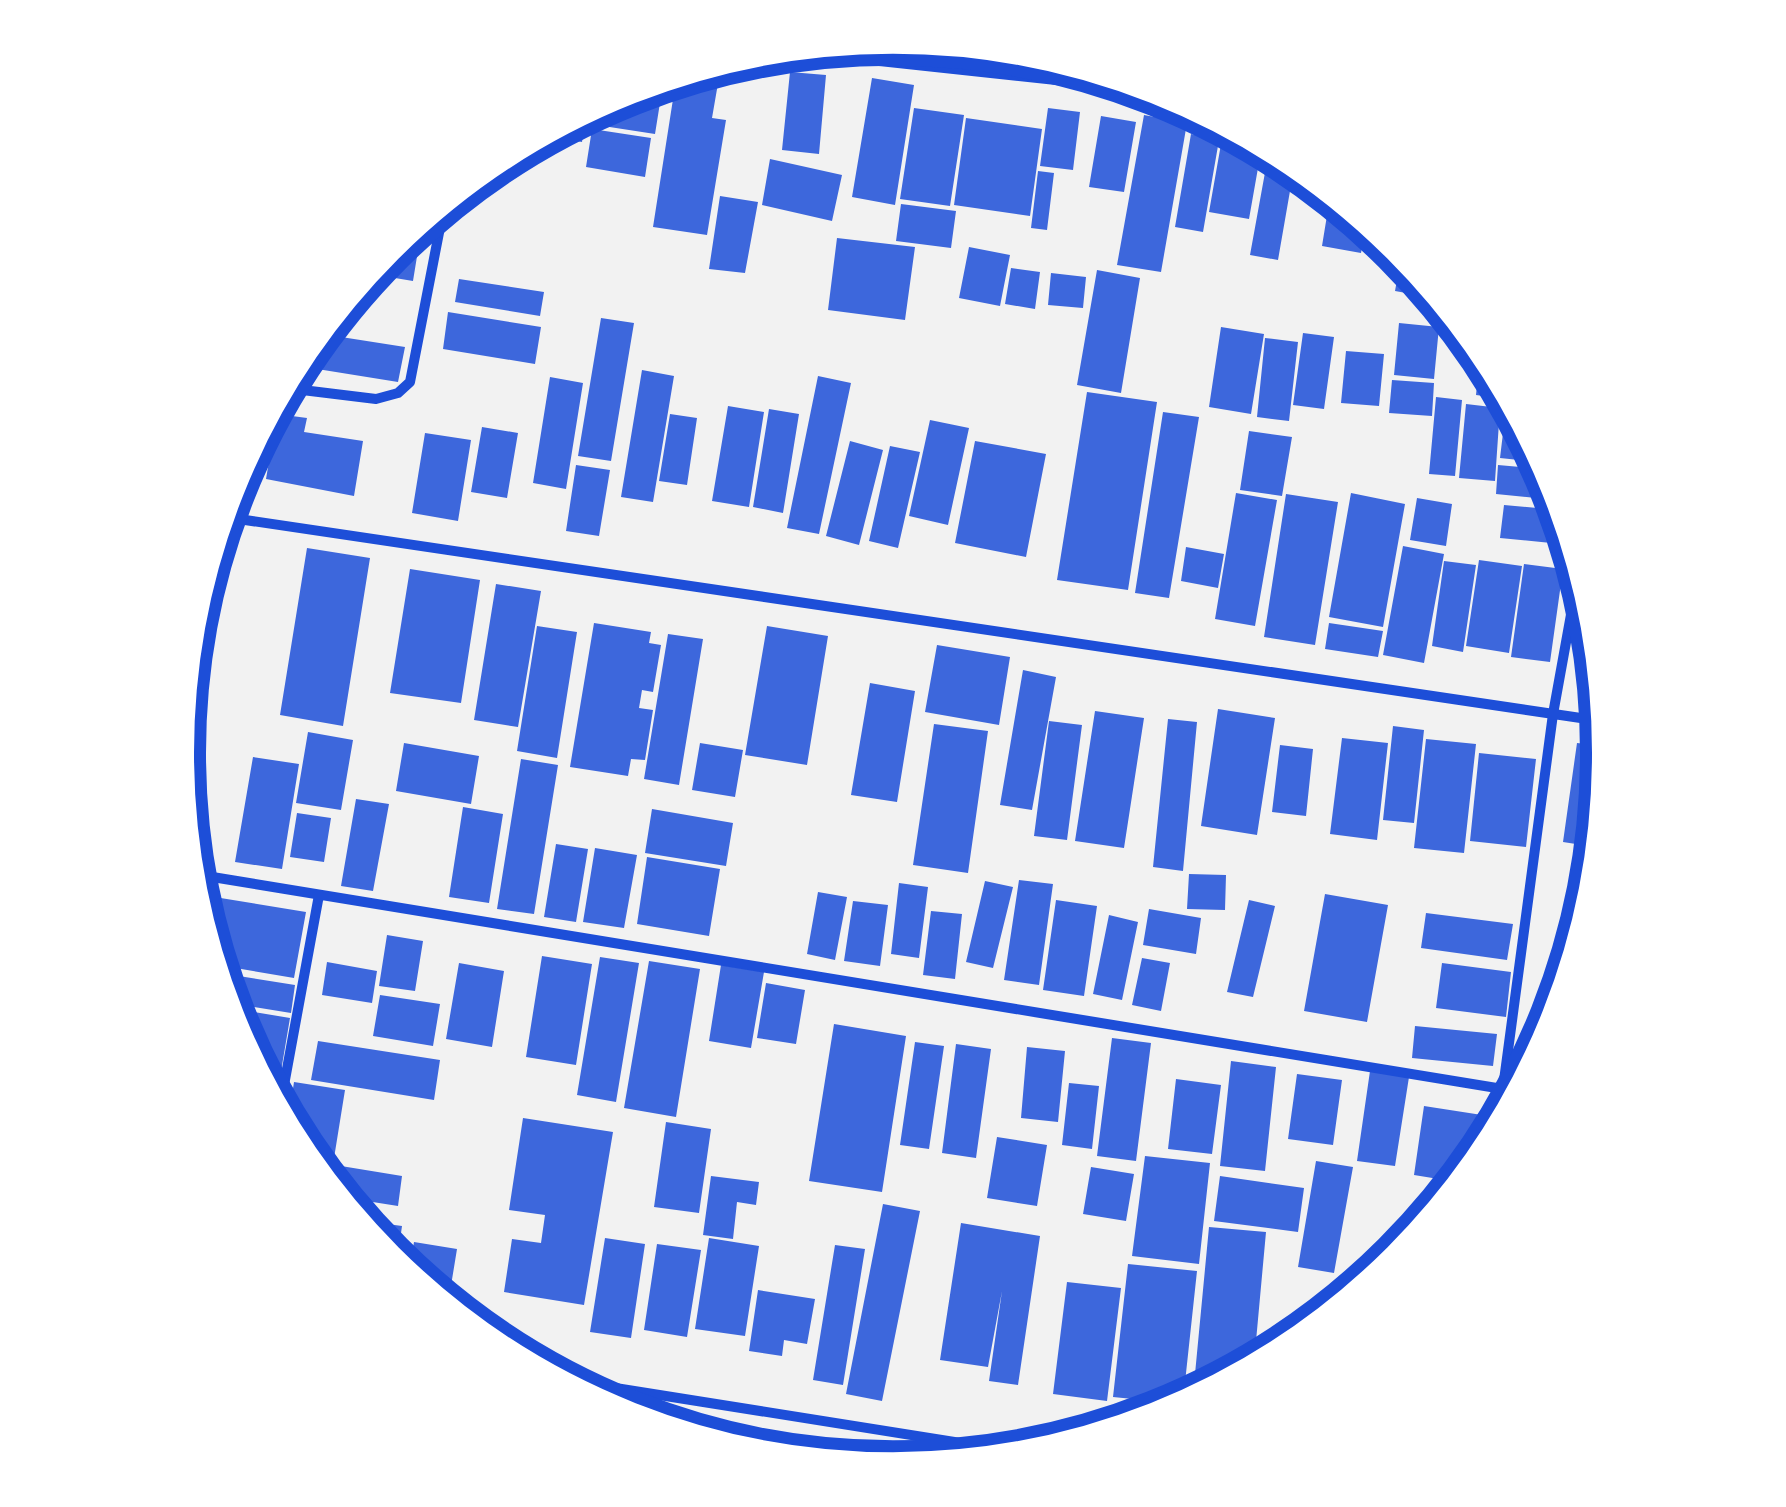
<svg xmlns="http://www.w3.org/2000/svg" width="1786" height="1507" font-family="Rubik,sans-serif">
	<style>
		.building { fill: #3d67dc }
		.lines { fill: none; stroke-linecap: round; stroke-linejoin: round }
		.minor { stroke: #1d4ed8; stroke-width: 10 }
		.rim { fill: none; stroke: #1d4ed8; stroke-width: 12 }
	</style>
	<rect width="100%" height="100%" fill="#f2f2f2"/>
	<path class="building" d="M721 66 712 118 726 120 707 235 653 227 676 80Z
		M790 72 826 75 819 154 782 150Z
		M872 78 914 85 895 205 852 197Z
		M663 84 655 134 590 124 591 112 621 96Z
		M914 108 964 115 950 206 900 199Z
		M1048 108 1080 112 1073 170 1040 166Z
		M586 115 582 142 547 136 554 132Z
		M1144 115 1187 123 1161 272 1117 265Z
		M1101 116 1136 122 1124 192 1089 187Z
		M966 118 1042 129 1030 216 954 205Z
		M592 129 651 138 645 177 586 167Z
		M1191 134 1219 140 1203 232 1175 227Z
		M1221 144 1261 151 1249 219 1209 212Z
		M1268 156 1278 157 1294 168 1278 260 1250 255Z
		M770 159 842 175 832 221 762 205Z
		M1038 171 1054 173 1047 230 1031 228Z
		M720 196 758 202 745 273 709 269Z
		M1330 197 1366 226 1361 253 1322 246Z
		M901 204 956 211 951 248 896 241Z
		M436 213 432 237 411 233 419 227Z
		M1369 229 1396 251 1397 252 1366 246Z
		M408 237 420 238 413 281 371 274 391 250Z
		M837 238 915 247 905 320 828 310Z
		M969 247 1010 255 1000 306 959 298Z
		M1401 257 1417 277 1434 298 1395 291Z
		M1011 268 1040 272 1035 309 1005 304Z
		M1097 270 1140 278 1121 393 1077 385Z
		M1051 273 1086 277 1083 308 1048 305Z
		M459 279 544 292 540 316 455 302Z
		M448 312 541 327 535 364 443 349Z
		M601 318 634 323 611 461 578 456Z
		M1399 323 1439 327 1434 379 1394 375Z
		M1221 327 1264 334 1251 414 1209 407Z
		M1303 333 1334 337 1324 409 1293 405Z
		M322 334 405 347 398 382 311 368 315 342Z
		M1265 338 1298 342 1289 421 1257 417Z
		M1346 351 1384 354 1379 406 1341 403Z
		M1480 354 1484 359 1506 399 1476 395Z
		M642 370 674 376 653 502 621 497Z
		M818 376 851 383 819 534 787 528Z
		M550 377 583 383 566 489 533 483Z
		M1392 380 1434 383 1432 416 1389 413Z
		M1087 392 1157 402 1128 590 1057 580Z
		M1436 397 1462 400 1455 476 1429 474Z
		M1466 404 1500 408 1495 481 1459 478Z
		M728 406 764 412 749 507 712 501Z
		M769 409 799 414 783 513 753 507Z
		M1163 412 1199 417 1169 598 1135 593Z
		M277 414 307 418 304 432 363 441 354 496 266 479Z
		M670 414 697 418 687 485 659 481Z
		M930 420 969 428 948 525 909 516Z
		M482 427 518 433 507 498 471 492Z
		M1249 431 1292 437 1282 496 1240 490Z
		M425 433 471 440 458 521 412 513Z
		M1503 433 1525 434 1539 462 1500 458Z
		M850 441 883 450 859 545 826 536Z
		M975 441 1046 454 1026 557 955 543Z
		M890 446 920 452 898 548 869 541Z
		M576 465 610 470 599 536 566 531Z
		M1498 465 1543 469 1555 500 1496 494Z
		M1236 493 1277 500 1255 626 1215 619Z
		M1351 493 1405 504 1383 627 1329 617Z
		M1286 494 1338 502 1315 645 1264 637Z
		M1417 498 1452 504 1446 546 1410 540Z
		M1504 505 1559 510 1563 524 1561 544 1500 538Z
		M1403 546 1444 554 1424 663 1383 655Z
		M1186 547 1224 554 1218 588 1181 581Z
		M307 548 370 558 343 726 280 715Z
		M1479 560 1522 566 1509 653 1466 646Z
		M1444 561 1476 565 1463 652 1432 646Z
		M1524 564 1563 569 1550 662 1511 657Z
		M410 569 480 580 461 703 390 693Z
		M496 584 541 591 518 727 474 720Z
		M594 623 651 632 649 643 661 645 653 692 642 690 639 708 653 710 645 760 631 759 628 776 570 767Z
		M1329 623 1383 631 1378 657 1325 649Z
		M537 626 577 632 557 758 517 751Z
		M767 626 828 636 807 765 745 755Z
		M668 634 703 639 679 785 644 779Z
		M937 645 1010 657 999 725 925 712Z
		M1023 670 1056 677 1032 810 1000 805Z
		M870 683 915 691 897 802 851 795Z
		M1218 709 1275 718 1257 835 1201 826Z
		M1095 711 1144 718 1124 848 1075 841Z
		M1168 719 1197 722 1183 871 1153 867Z
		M1049 721 1082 725 1067 840 1034 836Z
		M934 724 988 731 968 873 913 865Z
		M1393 726 1424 730 1414 823 1383 820Z
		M308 732 353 740 341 810 296 803Z
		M1342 738 1388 743 1377 840 1330 834Z
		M1426 739 1476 744 1464 853 1414 848Z
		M404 743 479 756 471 804 396 791Z
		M700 743 743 750 735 797 692 790Z
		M1577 743 1603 746 1595 847 1563 842Z
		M1280 745 1313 749 1306 816 1272 812Z
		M1479 753 1536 759 1526 847 1470 841Z
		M253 757 299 764 282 869 235 862Z
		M521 759 558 765 534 914 497 909Z
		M356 799 389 804 373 891 341 886Z
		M463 807 503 814 489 903 449 897Z
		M652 809 733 823 726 866 645 853Z
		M297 813 331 818 324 862 290 857Z
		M556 844 588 849 576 922 544 917Z
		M595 848 637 855 624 928 583 922Z
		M647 857 720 869 709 936 637 924Z
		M1189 874 1226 875 1225 910 1187 909Z
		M1019 880 1053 884 1039 985 1004 980Z
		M985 881 1013 887 993 968 966 962Z
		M899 883 928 887 919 958 891 954Z
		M818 892 847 897 835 960 807 954Z
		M196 894 306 912 294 978 218 965Z
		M1325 894 1388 905 1367 1022 1304 1011Z
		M1056 900 1097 906 1084 996 1043 990Z
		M1249 900 1275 906 1253 997 1227 992Z
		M853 901 888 905 880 966 844 961Z
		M1149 909 1201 918 1196 954 1143 945Z
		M931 911 962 914 955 979 923 975Z
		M1426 913 1513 924 1507 960 1421 948Z
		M1109 915 1138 922 1122 1000 1093 994Z
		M387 935 423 941 415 991 379 986Z
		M542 956 592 964 576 1065 526 1057Z
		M600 957 639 963 616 1102 577 1095Z
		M1142 958 1170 963 1161 1011 1132 1005Z
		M649 961 700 969 676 1117 624 1108Z
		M327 962 377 971 372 1003 322 995Z
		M459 963 504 971 492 1047 446 1039Z
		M1442 963 1511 972 1506 1017 1436 1008Z
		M721 965 764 972 751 1048 709 1041Z
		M220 973 295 985 291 1013 229 1003Z
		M766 983 805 990 796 1044 757 1038Z
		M380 995 440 1004 433 1046 373 1036Z
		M231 1008 290 1018 279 1083 265 1080 236 1025Z
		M834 1024 906 1036 882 1192 809 1181Z
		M1415 1026 1497 1034 1493 1066 1412 1058Z
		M1112 1038 1151 1043 1136 1161 1097 1156Z
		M318 1041 440 1060 434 1100 311 1080Z
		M915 1042 944 1046 929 1149 900 1145Z
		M956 1044 991 1049 976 1158 942 1153Z
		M1027 1047 1065 1051 1058 1122 1021 1118Z
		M1231 1061 1276 1067 1265 1171 1220 1166Z
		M1370 1071 1409 1077 1395 1166 1357 1161Z
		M1297 1074 1342 1080 1333 1145 1288 1139Z
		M1176 1079 1221 1085 1212 1154 1168 1149Z
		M294 1082 345 1090 330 1183 302 1148 288 1122Z
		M1069 1083 1099 1086 1092 1149 1062 1145Z
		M1424 1106 1482 1115 1475 1159 1457 1182 1414 1175Z
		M523 1118 613 1132 584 1305 504 1292 512 1239 541 1243 545 1215 509 1210Z
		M666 1122 711 1129 699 1213 654 1207Z
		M997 1137 1047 1145 1037 1206 987 1198Z
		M1145 1156 1210 1163 1199 1264 1132 1256Z
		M1316 1161 1353 1167 1334 1273 1298 1267Z
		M341 1166 402 1176 398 1206 341 1197 337 1191Z
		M1091 1167 1134 1174 1126 1221 1083 1214Z
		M711 1176 759 1182 756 1205 737 1202 733 1239 703 1235Z
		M1220 1176 1304 1188 1298 1232 1214 1221Z
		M883 1204 920 1211 882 1401 846 1394Z
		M373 1222 402 1226 397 1261 372 1234Z
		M961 1223 1040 1236 1018 1385 989 1381 1002 1291 988 1367 940 1360Z
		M1209 1227 1266 1232 1254 1363 1193 1395Z
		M605 1238 645 1244 631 1338 590 1332Z
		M709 1238 759 1246 745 1336 695 1329Z
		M414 1242 457 1249 448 1304 409 1272Z
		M657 1244 701 1250 687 1337 644 1330Z
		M835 1245 865 1249 843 1385 813 1380Z
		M1128 1264 1197 1271 1183 1401 1157 1413 1142 1411 1143 1400 1113 1397Z
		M1067 1282 1121 1288 1107 1401 1053 1394Z
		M758 1290 815 1299 807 1344 784 1340 782 1356 749 1351Z"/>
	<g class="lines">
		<path class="minor" d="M796 52 1140 89
			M286 388 376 399 398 393 410 382 444 207
			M225 517 1601 721
			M183 762 210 569
			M194 874 1515 1091
			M280 1107 319 895
			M1492 1135 1503 1088 1553 714 1578 576
			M565 1380 1018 1452"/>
	</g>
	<path d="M0 0H1786V1507H0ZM200 753a693 693 0 1 1 1386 0a693 693 0 1 1-1386 0Z" fill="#fff" fill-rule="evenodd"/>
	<path class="rim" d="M200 753a693 693 0 1 1 1386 0a693 693 0 1 1-1386 0Z"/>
</svg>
